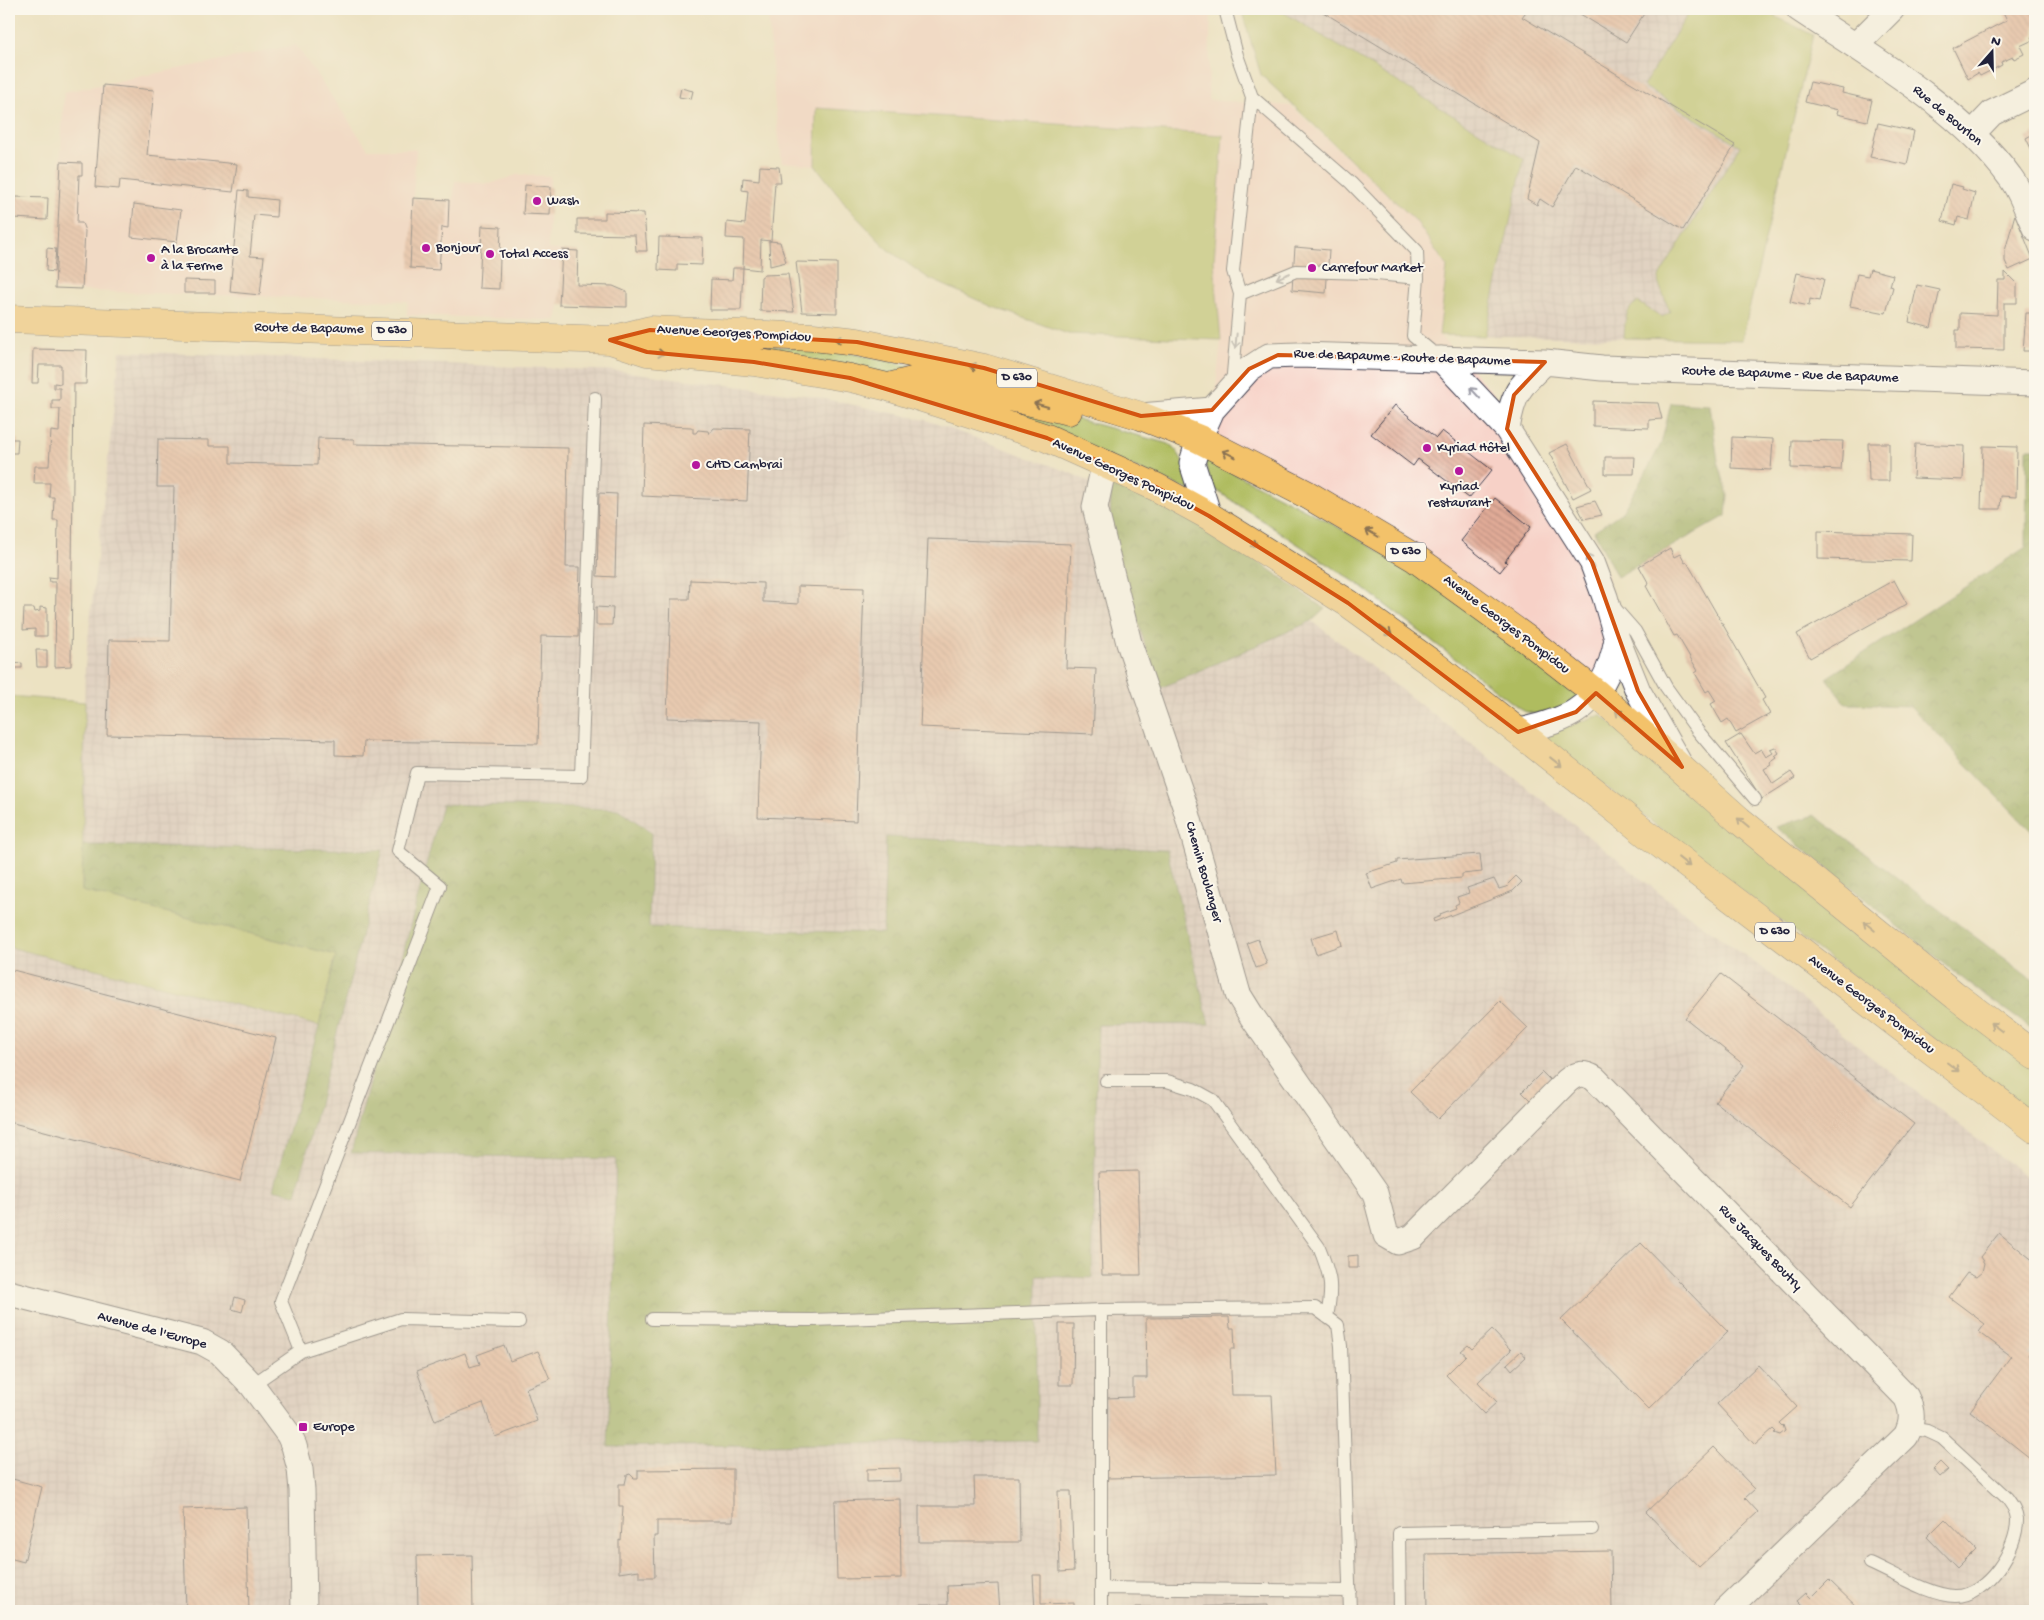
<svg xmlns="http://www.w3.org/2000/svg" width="2044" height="1620" font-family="'Gochi Hand',sans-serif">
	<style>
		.built { fill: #f7d1c7 }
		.industrial { fill: url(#industrial-grid) }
		.grass { fill: #afbc5e; stroke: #686f4c }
		.forest { fill: url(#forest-crowns); stroke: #566348 }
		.building { fill: url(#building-back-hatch) }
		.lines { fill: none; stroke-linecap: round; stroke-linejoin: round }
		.lane-casing { stroke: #403f4f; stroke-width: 14 }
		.street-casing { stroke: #403f4f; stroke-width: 27 }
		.primary-casing { stroke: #403f4f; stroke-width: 29 }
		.lane { stroke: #fff; stroke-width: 12 }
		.street { stroke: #fff; stroke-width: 25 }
		.primary { stroke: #f3c26a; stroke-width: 28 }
		.oneway { stroke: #9c9ca7 }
		.oneway2 { stroke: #8a7252 }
		.marked { fill: none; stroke: #d45411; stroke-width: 4; stroke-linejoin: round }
		.poi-dot { fill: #b5179e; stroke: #fbf7ec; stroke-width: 2 }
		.labels { text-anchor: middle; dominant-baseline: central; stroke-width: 4; stroke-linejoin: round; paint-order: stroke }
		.shield { fill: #fbf7ec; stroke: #636270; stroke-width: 1 }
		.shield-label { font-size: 12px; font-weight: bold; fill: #22223b }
		.street-label { font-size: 14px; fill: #22223b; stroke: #fbf7ec }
		.poi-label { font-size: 14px; fill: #22223b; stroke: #fbf7ec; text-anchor: start }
	</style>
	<defs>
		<pattern id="industrial-grid" width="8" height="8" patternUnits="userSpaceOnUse" patternTransform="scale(1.25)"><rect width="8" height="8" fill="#d2bfc0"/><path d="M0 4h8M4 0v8" fill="none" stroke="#b4a4a6"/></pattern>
		<pattern id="forest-crowns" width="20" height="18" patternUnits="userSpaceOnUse" patternTransform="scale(1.25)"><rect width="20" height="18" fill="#8ba455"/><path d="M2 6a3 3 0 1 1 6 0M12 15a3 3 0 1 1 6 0" fill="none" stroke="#718548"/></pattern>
		<pattern id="building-back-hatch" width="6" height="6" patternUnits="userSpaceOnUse" patternTransform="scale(1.25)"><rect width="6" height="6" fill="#e2ac98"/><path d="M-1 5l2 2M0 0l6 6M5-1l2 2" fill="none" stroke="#b78c7d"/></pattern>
	</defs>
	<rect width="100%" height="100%" fill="#fbf7ec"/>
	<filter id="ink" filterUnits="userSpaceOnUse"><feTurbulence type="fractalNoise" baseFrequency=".02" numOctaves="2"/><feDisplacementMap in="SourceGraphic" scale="10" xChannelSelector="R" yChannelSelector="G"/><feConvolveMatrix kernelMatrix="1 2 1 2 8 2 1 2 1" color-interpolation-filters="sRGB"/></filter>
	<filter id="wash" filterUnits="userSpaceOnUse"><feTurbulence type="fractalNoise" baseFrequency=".0096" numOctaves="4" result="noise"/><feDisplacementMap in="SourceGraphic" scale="20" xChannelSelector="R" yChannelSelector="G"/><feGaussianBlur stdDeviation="1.12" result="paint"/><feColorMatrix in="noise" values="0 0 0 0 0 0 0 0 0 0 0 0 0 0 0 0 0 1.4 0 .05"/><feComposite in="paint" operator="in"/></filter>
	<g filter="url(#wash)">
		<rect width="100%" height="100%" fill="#ece2c2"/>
		<path class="built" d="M768 9H1211L1208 100 1291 106 1416 221 1447 267 1439 335 1506 407 1608 575 1609 690 1211 434 1221 340 1068 334 993 307 928 278 887 249 851 211 815 165 782 162 775 106Z
			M296 45 368 149H416L413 198 453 200 455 181 490 184 517 175 550 176 548 249 562 250 559 305 556 320 407 315 408 301 54 290 64 92Z"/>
		<path class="industrial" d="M1241 9H1760L1813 35 1742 340 1439 335 1447 267 1416 221 1261 75Z
			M120 351 620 371 811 396 926 420 1066 471 1159 514 1224 549 1312 621 1482 752 1667 899 1784 984 1867 1054 2035 1183V1611H9V947L318 1026 82 891 85 666Z"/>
		<path class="grass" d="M1241 9H1278L1524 159 1485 336 1439 335 1447 267 1416 221 1261 75Z
			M1691 9H1760L1813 35 1742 340 1624 338C1625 324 1624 309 1638 302L1662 317 1670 312 1658 282 1660 275 1740 146 1643 86Z
			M816 108 1223 135 1214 261 1221 340 1068 334 993 307 928 278 887 249 851 211 815 165Z
			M714 342 835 350 912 366 897 378Z
			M935 385 1062 415 1169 444C1184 454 1186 474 1191 491Z
			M1208 460 1326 520 1434 584 1578 695 1573 706 1536 714 1523 711 1358 584 1213 488 1204 461Z
			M9 696 85 702 82 891 336 955 319 1026 9 947Z
			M1602 716 2035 1068V1116L1545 740 1547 734 1594 717Z"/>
		<path class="forest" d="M1671 403 1710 405 1718 461 1728 495 1726 516 1617 577 1594 531 1622 512 1645 474 1661 444Z
			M2027 448H2035V835L1910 706 1846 704 1826 678 2026 547Z
			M1111 484 1166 506 1224 537 1325 609 1312 621 1158 689 1110 529Z
			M442 804 618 809 651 832 649 927 883 933 886 837 1167 850 1209 1024 1098 1025 1092 1278 1037 1276V1441L608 1447 616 1159 351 1153Z
			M1814 815 2035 982V1031L1972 986 1776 827Z
			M83 845 383 850 296 1195 273 1189 319 1026 336 955 82 891Z"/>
		<g id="blocks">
			<path class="building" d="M1318 9H1528L1522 17 1735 145 1683 230 1576 165 1552 207 1540 199 1537 205 1527 199 1540 143Z
				M1572 9H1647L1626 42Z
				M2010 9H2035V35L2031 37 2033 40 2020 46 2024 54 2014 59 2013 57 2001 62 2002 65 1980 76 1978 73 1968 79 1953 48 2007 20 2003 12Z
				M1810 82 1843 89 1842 93 1872 100 1867 121 1837 114 1838 110 1805 102Z
				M103 85 154 90 147 155 237 164 233 192 120 180 119 189 95 187Z
				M681 88 693 91 691 99 679 97Z
				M1878 123 1914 131 1907 165 1870 157Z
				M2035 133V157L2026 138Z
				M61 162 82 163V175H79L77 223H82L85 231 82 289 55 288Z
				M760 166 779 167 781 182H775L771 241 761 240 760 270 743 268 744 239 726 238 727 222 745 224 748 191 742 190 743 178 759 180Z
				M1951 184 1963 187 1962 189 1975 193 1969 220 1958 217 1956 225 1942 221Z
				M525 185 551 187 550 215 523 214Z
				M239 190 248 191V197L277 200 276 217 254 215 250 256 264 257 260 295 230 292Z
				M16 197 48 198 47 220 14 218Z
				M413 198 449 200 448 228 442 227 439 270 410 268Z
				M134 204 181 210 177 242 131 237Z
				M605 212 644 213 647 251H636L635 235 577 234V219H605Z
				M2015 214 2033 259 2009 270 2005 261V251Z
				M482 226 501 227 499 289 479 288Z
				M659 237 703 238 702 265 677 264V271L658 270Z
				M769 241 780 242 786 262 770 266Z
				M1295 247 1329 250 1326 293 1292 290Z
				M47 248 56 249 54 272 46 271Z
				M562 250 578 251 577 285 613 286 627 292V307L559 305Z
				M796 262 837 263V313L802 312Z
				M733 268H743L741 310H710L711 279 732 280Z
				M1870 269 1893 275 1890 286 1893 287 1886 313 1850 306 1857 274 1868 276Z
				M2005 272 2017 284V303H2004V350L1956 349V330H1960V313L1997 315 1998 280H2005Z
				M1797 273 1824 279 1819 301 1810 299 1809 306 1790 302Z
				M788 274 794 312 760 311 761 277 764 275Z
				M184 280 215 281V293H184Z
				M1917 285 1940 290 1931 328 1909 322Z
				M2026 313H2035V351H2023Z
				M33 349 87 350 86 384H74L71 666 55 667 56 582H50L49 577 57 578 58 520H53L54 497H49L50 483H34L35 466H49L51 431 59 432 60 409H52V400H60V388H54V383L61 384V365H39L38 383H32Z
				M1593 401 1658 403 1662 419 1649 420V428L1593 426Z
				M1395 405 1436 438 1442 431 1492 470 1469 498 1418 459 1413 466 1371 434Z
				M644 425 691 427 693 428V433H696L698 430 708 431 709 434 714 428 750 429 747 501 642 496Z
				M1732 437 1773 439 1771 470 1731 468Z
				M318 438 354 439V444L568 448 566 567H580L578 637 541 636 538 744 364 741 363 756 335 755V740L107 735 109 640 170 641 174 487H157L158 439 209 440V446H230V463L317 465Z
				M9 439H18L17 453H9Z
				M1792 440 1843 441 1841 470 1791 468Z
				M1868 443H1889V481H1869Z
				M1567 444 1591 489 1573 498 1549 453Z
				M1915 444 1964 446 1963 480 1913 478Z
				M1983 446 2017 447 2016 497 2001 496 2000 509H1981Z
				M1605 457H1635L1634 474H1605Z
				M599 493 617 494 615 577 597 576Z
				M1495 498 1531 527 1505 561 1507 563 1500 572 1461 541Z
				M1595 501 1602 515 1584 519 1577 506Z
				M1818 531 1912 534 1911 561 1818 559Z
				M928 539 1071 544 1066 668 1096 669 1093 734 920 727Z
				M1670 548 1674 557 1680 554 1685 563 1687 562 1765 698 1762 700 1770 714 1736 733 1728 719 1722 723 1711 704 1716 701 1709 690 1706 692 1695 673 1698 671 1677 635 1674 636 1646 586 1649 584 1639 566Z
				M690 580 763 583V602H766L798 604V586L864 588 856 821 758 817 761 721 667 718 671 599H689Z
				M1894 580 1907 604 1810 658 1797 634Z
				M40 607 47 608V636H35V629L23 630 24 608H34L35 612 40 611Z
				M596 607 613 608 612 625H596Z
				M36 650H47V667H37Z
				M9 651H11V664L22 663V668H9Z
				M1741 734 1754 753 1761 749 1766 757 1773 753 1770 749 1775 747 1779 753 1775 756 1777 758 1770 763 1771 765 1764 769 1773 784 1791 772 1795 778 1762 799 1726 743Z
				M1480 854 1482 872 1462 874V878L1402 883 1401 879 1372 889 1366 873 1397 863V860Z
				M1516 876 1522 882 1513 891 1434 922 1433 919 1441 916 1440 914 1456 908 1455 905 1459 903 1457 897 1469 893 1467 888 1494 879 1499 889 1509 886 1508 884Z
				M1338 930 1342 945 1316 954 1311 938Z
				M1258 939 1267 964 1256 968 1247 943Z
				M9 969 276 1038 240 1181 9 1122Z
				M1721 974 1914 1124 1850 1207 1715 1102 1744 1065 1685 1018Z
				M1500 1001 1528 1028 1438 1119 1410 1092Z
				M1542 1072 1553 1083 1533 1103 1522 1092Z
				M1138 1171 1141 1275H1102L1099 1172Z
				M1999 1233 2035 1262V1346L2028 1355 2035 1360V1368L2032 1372 2035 1374V1462L1970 1411 2011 1356 1979 1332 1985 1324 1949 1297 1967 1273 1976 1277 1982 1272 1984 1263 1980 1257Z
				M1641 1243 1728 1332 1649 1409 1561 1320Z
				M1358 1255V1268H1348V1256Z
				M235 1297 245 1300 242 1312 232 1309Z
				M1229 1317 1230 1328H1234L1235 1349H1230L1232 1395H1272L1276 1475 1107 1478 1106 1398 1133 1397V1378H1147L1146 1318Z
				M1059 1324H1074L1073 1385H1059Z
				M1492 1330 1511 1350 1478 1382 1497 1402 1484 1414 1446 1375 1466 1355 1461 1351 1468 1345 1472 1349Z
				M504 1345 510 1361 538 1351 550 1379 526 1388 537 1421 495 1437 483 1403 435 1421 417 1371 465 1353 470 1367 480 1364 477 1355Z
				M1521 1351 1526 1357 1512 1370 1507 1364Z
				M1758 1365 1797 1407 1779 1423 1782 1426 1783 1425 1785 1431 1780 1435 1774 1433 1776 1432 1773 1429 1755 1445 1717 1404Z
				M1714 1447 1755 1489 1745 1498 1758 1512 1699 1567 1646 1512Z
				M1940 1462 1948 1470 1940 1477 1933 1469Z
				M900 1468V1481L867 1482V1469Z
				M733 1469V1521H657V1536H654L655 1577H639V1570L619 1573V1540L621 1541 623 1506H619V1484H625L627 1475 630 1474 634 1478H638V1470Z
				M974 1477H1019L1020 1542H919V1506H975Z
				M9 1478 42 1487 24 1562 9 1558Z
				M1058 1491H1071L1074 1571 1060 1572Z
				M900 1499 901 1578 837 1579 835 1501Z
				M246 1507 249 1611H186L183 1509Z
				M1945 1519 1975 1550 1957 1568 1927 1537Z
				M1611 1551 1612 1611H1427L1426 1554Z
				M472 1555 473 1611H418L417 1556Z
				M1033 1575H1041V1604L1074 1603V1611H1035Z
				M1829 1580 1861 1611H1799L1803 1607 1797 1601 1806 1593 1811 1598Z
				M998 1584 1000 1611H918V1605H948L947 1586Z
				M1268 1605V1611H1174V1607Z
				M1135 1607H1155V1611H1132Z"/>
		</g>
	</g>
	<g filter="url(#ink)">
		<use href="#blocks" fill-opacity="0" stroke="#403f4f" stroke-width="1"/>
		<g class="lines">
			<defs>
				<path id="lane" d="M1225 9 1237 55 1252 97 1233 271 1240 294 1232 385
					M1252 97 1351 183 1417 251 1418 278 1413 336 1437 356
					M1240 294 1296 271 1366 273 1418 278
					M1613 606 1635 631 1666 687 1697 730 1755 799
					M1106 1081H1167L1193 1089 1213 1100 1319 1247C1331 1277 1333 1285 1327 1317
					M652 1319 812 1320 1101 1310
					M301 1351 401 1319 519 1322
					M252 1385 301 1351 281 1301 440 886 398 851 417 773 581 776 595 398
					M1870 1563C1893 1573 1931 1596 1955 1596 1987 1597 2018 1548 2017 1519 2016 1510 2012 1505 2007 1498L1942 1438 1927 1431 1910 1428
					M1101 1588 1350 1591
					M1101 1611V1310L1315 1308 1338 1325 1341 1346 1350 1611
					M1400 1611 1399 1533 1592 1529"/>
				<path id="street" d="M1799 9C1868 55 1961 109 2010 177 2021 191 2027 211 2035 228
					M1855 46 1892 9
					M1972 134 1992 113 2035 92
					M1441 359 1507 429 1592 562 1605 597 1617 639 1638 691 1679 763
					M1141 416 1212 410
					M1507 429C1513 393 1519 386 1545 362
					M1107 464 1102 475 1095 507 1129 643 1185 806 1238 994 1253 1018 1375 1193 1386 1235 1398 1242 1413 1237 1567 1081C1577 1073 1584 1072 1595 1079L1906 1397C1913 1411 1913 1422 1906 1436L1725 1611
					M1209 516 1192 463 1199 439 1212 410 1249 369 1269 356 1298 355 1545 362 1602 368 2035 383
					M1518 732C1537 726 1560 722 1576 711 1601 695 1612 667 1617 639
					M9 1293 202 1342 220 1352 252 1385 289 1435 294 1446 300 1469 302 1490 304 1611"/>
				<path id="primary" d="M9 319 610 340 647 352 754 362 850 378 888 387 1047 438 1156 487 1209 516 1348 603 1434 665 1647 834 2035 1129
					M610 340 650 330 813 337 857 342 984 368 1141 416 1199 439 1308 495 1415 558 1528 640 1596 693 1739 820 1956 996 2035 1056
					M888 387 928 377 1068 411"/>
			</defs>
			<use href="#lane" class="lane-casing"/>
			<use href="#street" class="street-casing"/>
			<use href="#primary" class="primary-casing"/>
			<use href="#lane" class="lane"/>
			<use href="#street" class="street"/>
			<use href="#primary" class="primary"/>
		</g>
		<defs><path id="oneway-shaft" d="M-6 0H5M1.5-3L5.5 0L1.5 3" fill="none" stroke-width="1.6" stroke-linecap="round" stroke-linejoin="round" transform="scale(1.25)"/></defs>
		<g class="oneway">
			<use href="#oneway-shaft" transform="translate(1283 276) rotate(157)"/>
			<use href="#oneway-shaft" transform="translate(1236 341) rotate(95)"/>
			<use href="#oneway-shaft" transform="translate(1475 393) rotate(-133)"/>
			<use href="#oneway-shaft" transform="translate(1590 561) rotate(-119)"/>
		</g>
		<g class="oneway2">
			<use href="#oneway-shaft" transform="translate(843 340) rotate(-174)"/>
			<use href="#oneway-shaft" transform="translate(657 353) rotate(6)"/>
			<use href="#oneway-shaft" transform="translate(977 367) rotate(-168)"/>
			<use href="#oneway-shaft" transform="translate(1041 405) rotate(-165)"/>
			<use href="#oneway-shaft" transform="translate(1229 454) rotate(-153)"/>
			<use href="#oneway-shaft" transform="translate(1372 533) rotate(-150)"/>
			<use href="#oneway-shaft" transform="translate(1251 542) rotate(32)"/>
			<use href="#oneway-shaft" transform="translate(1386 631) rotate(36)"/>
			<use href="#oneway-shaft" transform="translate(1621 715) rotate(-139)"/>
			<use href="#oneway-shaft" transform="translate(1556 762) rotate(38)"/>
			<use href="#oneway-shaft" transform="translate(1743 823) rotate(-140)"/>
			<use href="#oneway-shaft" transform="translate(1684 862) rotate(38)"/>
			<use href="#oneway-shaft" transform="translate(1869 926) rotate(-141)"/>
			<use href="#oneway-shaft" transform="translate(1996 1027) rotate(-143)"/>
			<use href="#oneway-shaft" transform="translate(1953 1067) rotate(37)"/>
		</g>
	</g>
	<path d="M0 0H2044V1620H0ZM650 330 857 342 984 368 1141 416 1212 410 1249 369 1278 355 1545 362 1514 395 1507 429 1592 562 1638 691 1682 767 1596 693 1576 712 1518 732 1348 603 1209 516 1156 487 1047 438 850 378 754 362 647 352 610 340Z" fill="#ece2c2" fill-opacity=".55" fill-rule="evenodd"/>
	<path class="marked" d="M650 330 857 342 984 368 1141 416 1212 410 1249 369 1278 355 1545 362 1514 395 1507 429 1592 562 1638 691 1682 767 1596 693 1576 712 1518 732 1348 603 1209 516 1156 487 1047 438 850 378 754 362 647 352 610 340Z"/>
	<g class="poi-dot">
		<circle cx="537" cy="201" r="5"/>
		<circle cx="426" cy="248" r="5"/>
		<circle cx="490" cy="254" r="5"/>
		<circle cx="151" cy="258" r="5"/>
		<circle cx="1312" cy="268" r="5"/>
		<circle cx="1427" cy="448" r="5"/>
		<circle cx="696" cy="465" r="5"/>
		<circle cx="1459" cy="471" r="5"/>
		<rect x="298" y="1422" width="10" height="10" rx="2.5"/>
	</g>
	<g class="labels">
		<g class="shield">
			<rect x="372" y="321.5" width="40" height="19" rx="4"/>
			<rect x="997" y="368.5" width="40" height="19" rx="4"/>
			<rect x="1386" y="542.5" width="40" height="19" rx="4"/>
			<rect x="1755" y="922.5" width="40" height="19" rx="4"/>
		</g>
		<g class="shield-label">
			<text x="392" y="331">D 630</text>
			<text x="1017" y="378">D 630</text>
			<text x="1406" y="552">D 630</text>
			<text x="1775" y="932">D 630</text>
		</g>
		<g class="street-label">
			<text transform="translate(1947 116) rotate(40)">Rue de Bourlon</text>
			<text transform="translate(309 329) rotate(1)">Route de Bapaume</text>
			<text transform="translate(734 334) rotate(3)">Avenue Georges Pompidou</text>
			<text transform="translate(1402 358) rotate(2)">Rue de Bapaume - Route de Bapaume</text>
			<text transform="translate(1790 375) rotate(2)">Route de Bapaume - Rue de Bapaume</text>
			<text transform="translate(1123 475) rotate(25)">Avenue Georges Pompidou</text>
			<text transform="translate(1506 625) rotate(37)">Avenue Georges Pompidou</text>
			<text transform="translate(1203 872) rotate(74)">Chemin Boulanger</text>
			<text transform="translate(1871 1005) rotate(37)">Avenue Georges Pompidou</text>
			<text transform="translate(1760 1248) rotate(46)">Rue Jacques Boutry</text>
			<text transform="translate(152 1331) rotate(15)">Avenue de l'Europe</text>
		</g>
		<g class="poi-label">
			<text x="547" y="201">Wash</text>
			<text x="436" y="248">Bonjour</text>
			<text x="161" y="250">A la Brocante<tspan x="161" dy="16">à la Ferme</tspan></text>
			<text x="500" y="254">Total Access</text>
			<text x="1322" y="268">Carrefour Market</text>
			<text x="1437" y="448">Kyriad Hôtel</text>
			<text x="706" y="465">CHD Cambrai</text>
			<text x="1459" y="487" text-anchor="middle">Kyriad<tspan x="1459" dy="16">restaurant</tspan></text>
			<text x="313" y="1427">Europe</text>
		</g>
	</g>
	<rect width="2044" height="1620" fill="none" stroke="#fbf7ec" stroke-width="30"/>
	<g transform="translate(1992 52) rotate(20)" stroke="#fbf7ec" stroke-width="4" paint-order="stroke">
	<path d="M0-4L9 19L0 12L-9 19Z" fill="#22223b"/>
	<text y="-8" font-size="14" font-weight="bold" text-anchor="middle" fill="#22223b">N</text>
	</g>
</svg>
